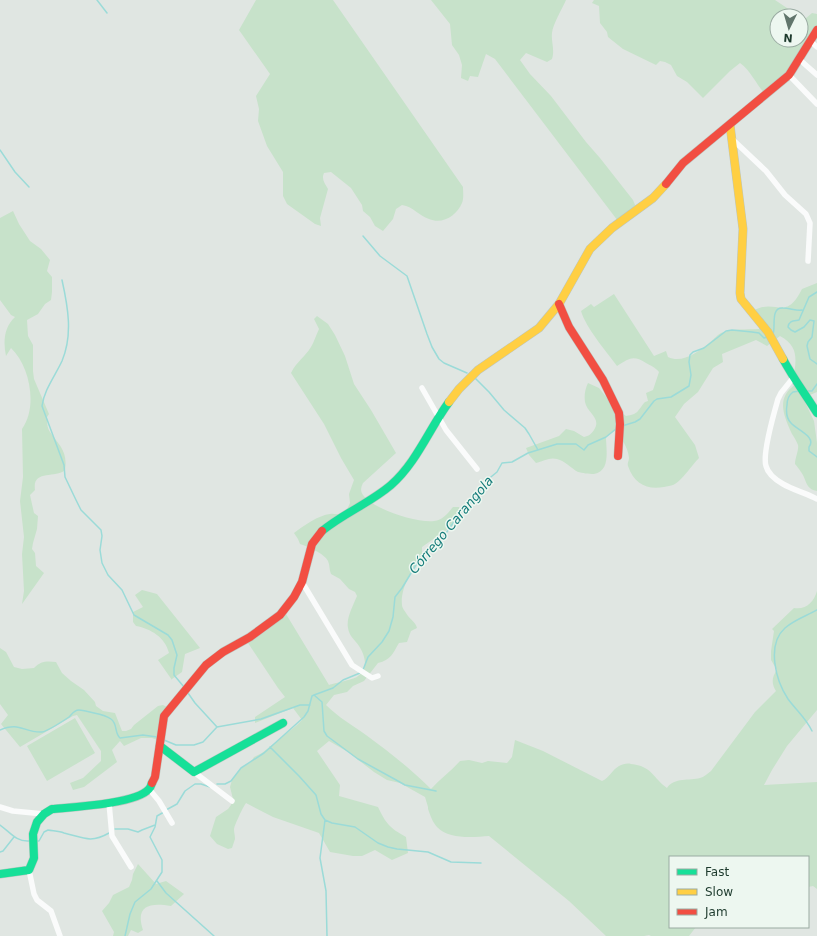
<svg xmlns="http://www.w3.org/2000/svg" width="817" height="936" font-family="'DejaVu Sans',sans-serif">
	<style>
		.green { fill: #c7e2ca }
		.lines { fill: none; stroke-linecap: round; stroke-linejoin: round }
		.stream { stroke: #9bdbd8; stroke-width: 1.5 }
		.fast-casing { stroke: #bbc6c0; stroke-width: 9 }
		.slow-casing { stroke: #bbc6c0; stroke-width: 9 }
		.jam-casing { stroke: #bbc6c0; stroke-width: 9 }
		.street { stroke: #fafbfb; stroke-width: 5.5 }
		.fast { stroke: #16e098; stroke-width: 8 }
		.slow { stroke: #ffcf43; stroke-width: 8 }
		.jam { stroke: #f24e42; stroke-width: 8 }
		.labels { text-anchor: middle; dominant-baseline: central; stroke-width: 3; stroke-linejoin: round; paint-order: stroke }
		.water-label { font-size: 13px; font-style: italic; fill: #127b79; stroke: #edf7f0 }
	</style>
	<rect width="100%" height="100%" fill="#e0e6e2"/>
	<path class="green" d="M256 0H333L463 187C463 191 464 198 462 203 457 215 443 225 429 219 419 216 414 207 402 205L396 209 393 219 383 231 375 226 370 217 363 211 362 205 351 188 331 172 324 173C321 179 325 184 328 189L320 218 321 226 315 224 287 204 283 196V172L267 146 258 121 259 109 256 96 270 74 239 30Z
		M431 0H566C562 9 553 24 552 33 551 42 555 50 552 59L547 62 526 53 520 60 530 74 551 96 586 142 600 158 633 200 638 212 621 225 495 59 486 54 478 77 470 76 468 81 461 78 462 65 459 55 452 45 450 24Z
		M594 0H775L799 16H777V40H801V17L805 19 812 13 817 14V32L788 74 765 94C756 84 751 71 740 63L730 71 703 98 687 82 677 76 671 65 665 62 660 61 656 65 623 49 608 37 607 32 600 23 599 6 592 3Z
		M13 211 19 224 30 241 41 249 50 260 47 271 52 277V292L51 300 45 304 38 314 27 320 28 336 33 345V371L34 379 49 414 47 417C47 421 47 428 50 432 59 445 68 451 65 470 55 479 32 469 35 490L30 495 34 513 38 516 37 529 33 543 32 549 35 553 36 566 44 573 22 604 24 591 22 554 24 537 20 501 23 477 22 429C38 407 30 366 11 348L6 356C3 342 4 327 15 317L11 315 0 300V218Z
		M817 283V392L803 398 814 421 817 443V491C805 489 807 480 801 472 799 469 797 466 795 464 795 458 799 450 798 445 797 442 794 437 792 434 784 416 775 398 796 384L793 381C796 361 800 347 780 336L767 346 756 340 722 354 723 362 713 368 698 392 684 404 675 417 695 445 699 458C692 465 681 482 673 485 671 486 667 486 664 487 647 490 634 484 628 466 627 463 629 461 629 458 628 447 621 438 616 430L606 437C606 449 611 471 594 474 589 474 582 473 578 472 571 468 565 461 557 459 550 457 543 461 536 463L529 455 526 448 559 436 566 429 574 431 584 437C589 436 591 434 594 430 602 418 587 413 585 402 584 396 585 389 588 383L599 388 614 407 626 416C639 414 637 411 645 402L648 401 646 393 653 390 659 372C655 367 651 366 646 363 633 355 630 358 617 366 606 351 586 328 581 311L591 304 594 307 614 294 654 356 666 351 668 357C682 364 698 352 709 343 713 340 717 335 721 333 732 328 747 330 759 329L760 325 753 311C776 297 785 323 802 289Z
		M317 316 328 324 335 335 345 356 354 384 371 410 396 453 363 483C361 487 360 491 363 495 373 509 416 523 434 521 443 520 447 514 453 507H459L461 517 455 524 422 547V557H423C412 568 400 589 402 605 402 608 405 611 406 613 409 619 416 622 417 628L411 631 407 642 399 643C393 653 391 660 378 663L364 681 353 686 347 692 334 695 326 705C338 717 352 725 366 735 388 751 411 769 431 789 440 779 451 771 460 761L469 760 482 763 488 761 507 763 512 757 515 740 543 751 602 781C609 778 612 770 619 766 623 764 627 763 631 764 652 766 653 778 667 788 674 777 690 781 700 778 704 777 707 774 711 771L755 712 776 691C771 683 772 677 777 670L771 660V651L774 631 772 629 794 608C806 610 814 602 817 591V710L787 746 772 770 764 785 817 782V889L813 886 808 887V857H670V927H696L689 936H651L649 935 644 936H606L569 901 489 836C474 837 449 840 437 827 433 823 430 815 428 809V807L425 797 400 783 387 780 374 772 348 752 329 741 317 751 340 785 339 796 378 807C386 824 390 828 406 837L408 853 392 860 375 850 362 856H353L330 852 319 833 273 817 246 803C243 807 235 824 234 829 234 833 235 835 235 839 234 842 233 845 232 848L228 849 217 844 210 836 216 817 228 809 231 805 233 799 230 787 232 780 239 770 251 762 254 757 262 753 297 725 302 720 293 708 255 723V717L285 697 278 688 248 643 266 631 286 614 329 685C334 683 356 679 358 676 369 669 365 655 359 646 355 640 349 636 348 628 346 618 353 606 357 596L355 592 349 589 340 579 331 574C329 570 330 565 328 561 325 554 307 546 300 544L298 539 294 533C303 526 319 515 330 514 333 513 337 515 340 514 345 513 348 508 350 503L349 494 354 480 341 458 324 424 291 373C297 361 305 357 311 347 314 342 316 335 319 329L314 319Z
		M142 590 157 594 200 648 185 654 182 672 172 679V680L158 660 169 653C165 637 151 629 136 626L133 622V612L143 607 135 595Z
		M0 648 6 652 14 667 22 669 34 668C41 661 46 661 56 662L62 673 71 681 84 690 95 702 96 706 103 711 115 713 122 731H126L131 729 134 725 158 706 163 705 167 707 160 741 152 738H141L124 746 120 741 112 750 117 762 84 787 73 790 70 783 83 778 101 761V751L77 715 73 716 20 747 1 724 8 715 0 704Z
		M75 718 95 753 47 781 27 746Z
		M138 864 156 884 166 881 184 894 171 906C149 902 135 906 143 930L138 933 131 930 128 936H113L114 932 102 911 109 903 113 895 129 887 132 880 133 874Z"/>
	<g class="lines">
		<path class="stream" d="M97 0 107 13
			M0 150 15 172 29 187
			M363 236 380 256 407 276 427 334 432 347 439 359 444 363 467 373
			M62 280C68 307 73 335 62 361 55 376 44 390 42 406L64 465 65 477 76 500 81 510 101 530 102 536 100 550 102 563 108 575 122 590 134 615 168 635 172 640 177 655 174 668V675L184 687
			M817 292 809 297 799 320C794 321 789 320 788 327L791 330 795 332 804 327 810 320 814 321 812 337 808 342 807 346 810 359 817 364
			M773 334C776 327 770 307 783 308 790 308 796 311 802 310
			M474 377 489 392 504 410 525 428 529 434 538 450
			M800 391 793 392C789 395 787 399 787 405 786 411 786 418 791 423 797 430 817 437 809 447V451L817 457
			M807 391H812L817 384
			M622 426 635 422 640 419 654 401 657 399 671 397 689 386 691 375 689 362 690 355 693 352 704 348 726 331 732 330 752 332 759 333 764 338 767 337
			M363 670 368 657 382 642 389 631 393 617 395 597 402 588 416 565 424 553 435 546 444 536 460 513 475 499 486 481 497 472 502 463 512 462 528 453 557 444H576L584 450 588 445 606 437 617 428
			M188 693 195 703 217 727
			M314 695 333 688 343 680 360 673
			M314 695 322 702 324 731 327 736 358 759 398 781 405 785 436 791
			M0 730C20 721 24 733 42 732 48 731 63 721 69 717 72 714 74 710 79 710 83 710 89 712 94 713 99 714 107 716 111 719 118 724 114 733 120 738L143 735 157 737
			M812 731C806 718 796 710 788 699 776 681 766 645 785 628 794 620 806 616 817 610
			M164 740 176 745H194L203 742 217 727 261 719 300 705H310
			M270 747 299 776 316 795 321 814 325 820 332 823 355 827 378 843 388 847 397 849 428 852 451 862 481 863
			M217 784H225L231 781 241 768 264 753 304 717 308 711 312 696 314 695
			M166 810 177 804 185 791 195 784H201L210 787
			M325 820 320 858 326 891 327 936
			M0 825C10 832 16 842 29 841
			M115 829H128L138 832 142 830 155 825
			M36 841H39L44 832 48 830C53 831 59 831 64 833 82 837 90 844 109 833
			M0 852 3 851 14 837
			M157 881 166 893 214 936
			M125 936 130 914 135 902 151 889 162 872V860L150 837 155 827 157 816 164 812"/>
		<defs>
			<path id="fast" d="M783 359C793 378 806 395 817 413
				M322 531C344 513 370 503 391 485 417 462 429 429 449 402
				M160 746 194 772 283 723
				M0 874 29 870 34 858 33 834 37 822 44 814 52 809C73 807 136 804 149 789 151 787 151 785 152 783"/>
			<path id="slow" d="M730 125 743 229 740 293 741 299 768 332 783 359
				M449 402 459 389 478 370 539 328 559 304 590 249 612 228 653 198 666 184"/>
			<path id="jam" d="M666 184 683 163 789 75 817 30
				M559 304 569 327 603 380 619 413 620 424 618 456
				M152 783 155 777 164 716 206 665 223 652 250 637 280 615 294 597 302 582 312 544 322 531"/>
		</defs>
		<use href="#fast" class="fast-casing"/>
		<use href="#slow" class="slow-casing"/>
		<use href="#jam" class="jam-casing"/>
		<path class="street" d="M810 41 817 47
			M800 60 817 75
			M789 75 817 104
			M731 138 766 171 785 195 806 214 810 223 808 261
			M793 378 781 393 778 399C774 413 762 454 766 466 768 474 776 480 783 484 793 490 806 493 817 499
			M422 388 446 430 477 469
			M302 582 352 665 372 678 378 676
			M194 772 232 801
			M149 789 159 801 172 823
			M109 803 112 836 131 867
			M0 807 13 811 44 814
			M29 870 34 894 37 900 51 911 60 936"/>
		<use href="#fast" class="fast"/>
		<use href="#slow" class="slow"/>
		<use href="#jam" class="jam"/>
	</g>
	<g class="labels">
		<g class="water-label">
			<text transform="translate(451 525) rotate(-50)">Córrego Carangola</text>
		</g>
	</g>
	<rect x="669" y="856" width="140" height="72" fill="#edf7f0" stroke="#9aaba2"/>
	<rect x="677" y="869" width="20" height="6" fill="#16e098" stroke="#9aaba2"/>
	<text x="705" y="876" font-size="12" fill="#1d3a2d">Fast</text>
	<rect x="677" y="889" width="20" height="6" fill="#ffcf43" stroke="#9aaba2"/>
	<text x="705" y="896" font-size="12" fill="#1d3a2d">Slow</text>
	<rect x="677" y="909" width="20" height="6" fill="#f24e42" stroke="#9aaba2"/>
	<text x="705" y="916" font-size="12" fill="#1d3a2d">Jam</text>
	<g transform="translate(789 28) rotate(185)"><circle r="19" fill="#edf7f0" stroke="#9aaba2"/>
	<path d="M0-3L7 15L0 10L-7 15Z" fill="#61766c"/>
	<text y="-6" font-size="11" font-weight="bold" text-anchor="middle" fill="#1d3a2d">N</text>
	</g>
</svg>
